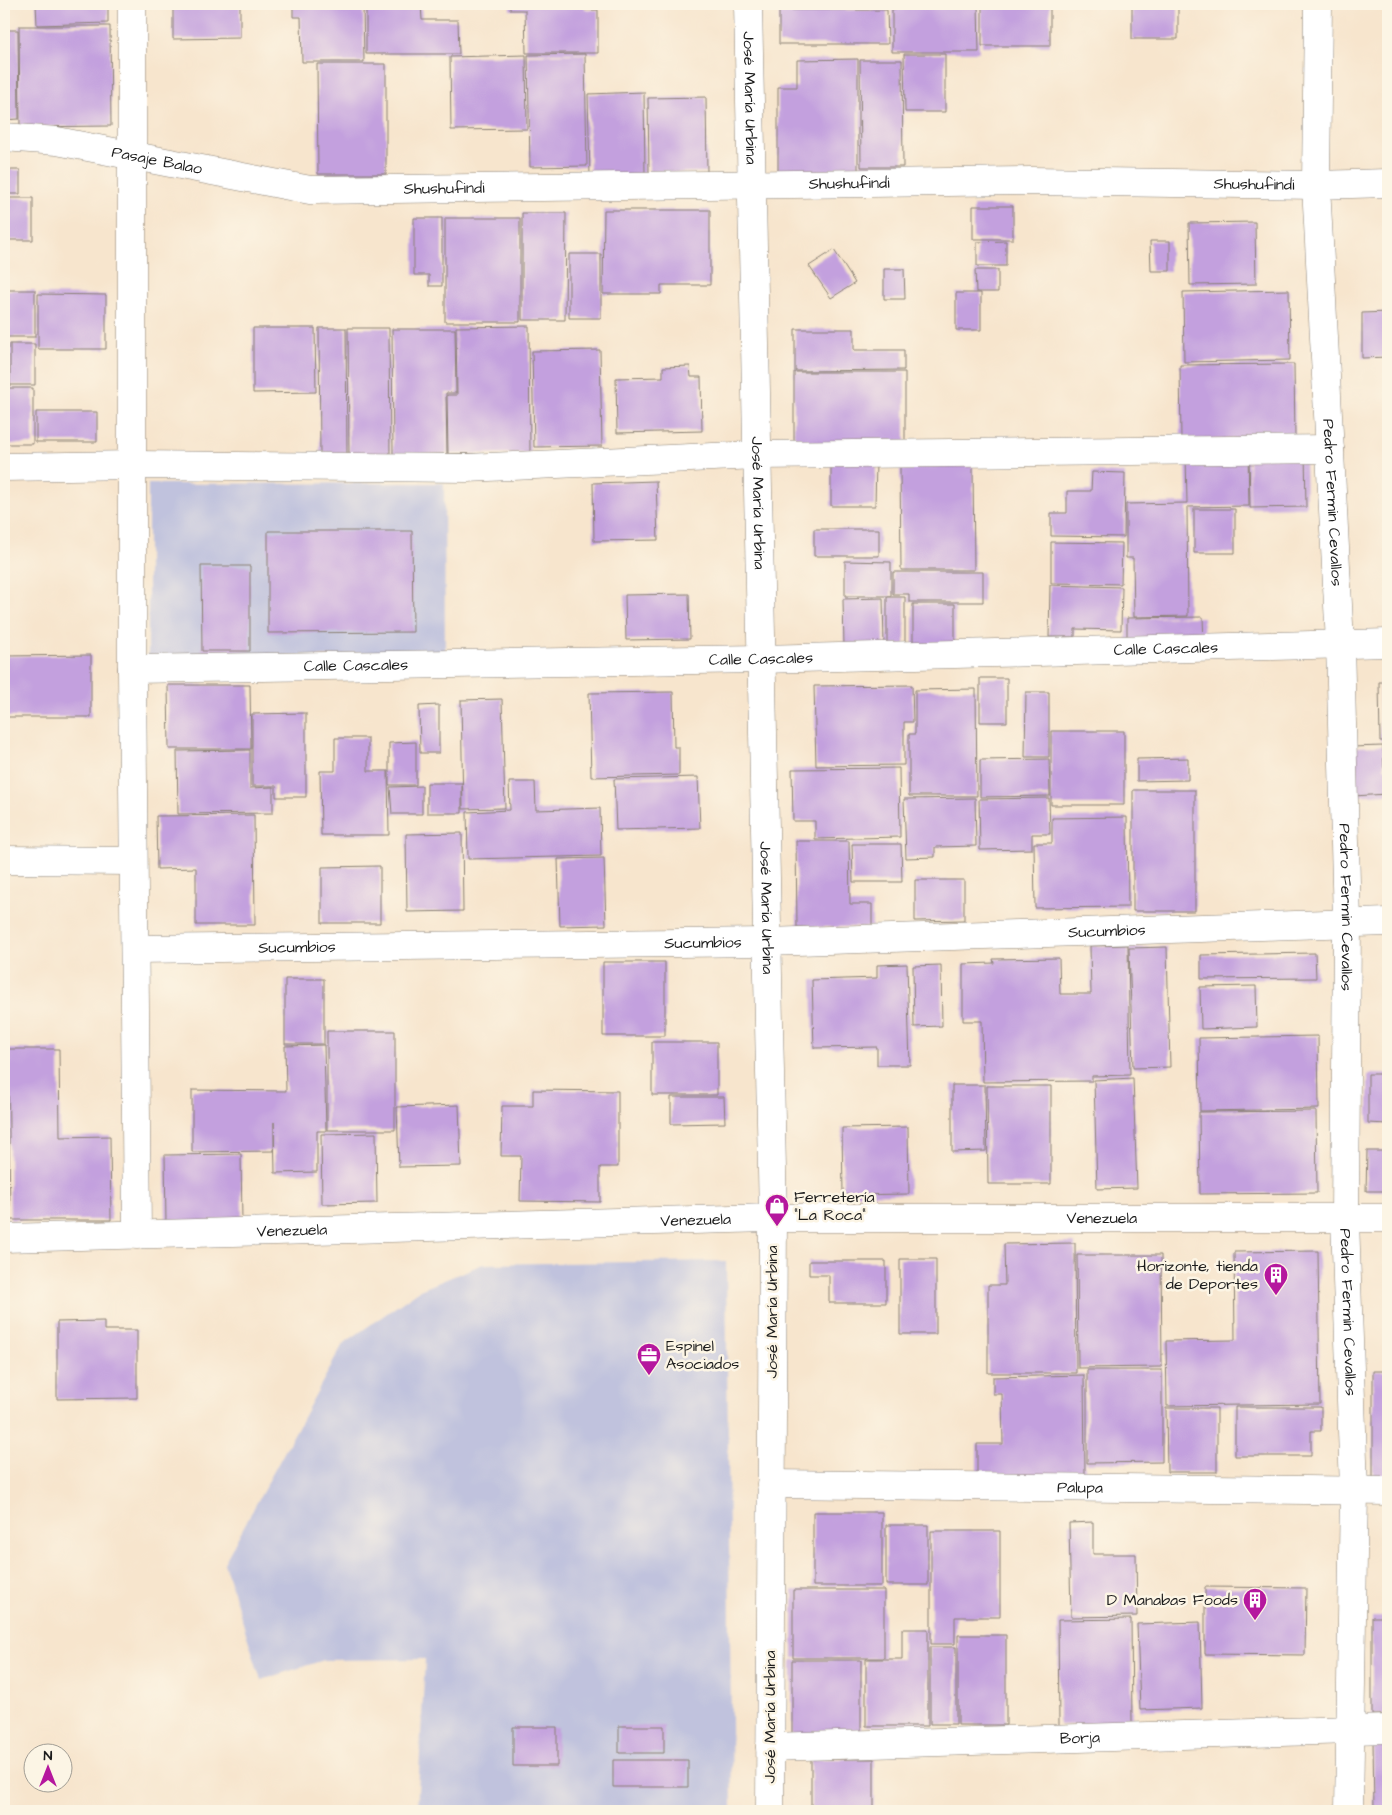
<svg xmlns="http://www.w3.org/2000/svg" width="1392" height="1815" font-family="'Architects Daughter',sans-serif">
	<style>
		.industrial { fill: #c0c2dd }
		.building { fill: #c3a0de }
		.lines { fill: none; stroke-linecap: round; stroke-linejoin: round }
		.minor-casing { stroke: #8a8074; stroke-width: 29 }
		.minor { stroke: #fff; stroke-width: 28 }
		.labels { text-anchor: middle; dominant-baseline: central; stroke-width: 5; stroke-linejoin: round; paint-order: stroke }
		.street-label { font-size: 16px; fill: #1c1c1c; stroke: #fcf5e5 }
		.poi-label { font-size: 16px; fill: #1c1c1c; stroke: #fcf5e5; text-anchor: start }
	</style>
	<rect width="100%" height="100%" fill="#fcf5e5"/>
	<filter id="ink" filterUnits="userSpaceOnUse"><feTurbulence type="fractalNoise" baseFrequency=".02" numOctaves="2"/><feDisplacementMap in="SourceGraphic" scale="10" xChannelSelector="R" yChannelSelector="G"/><feConvolveMatrix kernelMatrix="1 2 1 2 8 2 1 2 1" color-interpolation-filters="sRGB"/></filter>
	<filter id="wash" filterUnits="userSpaceOnUse"><feTurbulence type="fractalNoise" baseFrequency=".0096" numOctaves="4" result="noise"/><feDisplacementMap in="SourceGraphic" scale="20" xChannelSelector="R" yChannelSelector="G"/><feGaussianBlur stdDeviation="1.12" result="paint"/><feColorMatrix in="noise" values="0 0 0 0 0 0 0 0 0 0 0 0 0 0 0 0 0 1.4 0 .05"/><feComposite in="paint" operator="in"/></filter>
	<g filter="url(#wash)">
		<rect width="100%" height="100%" fill="#f7e5cd"/>
		<path class="industrial" d="M444 483 445 656 148 657V484Z
			M726 1261 732 1811H417L425 1659 324 1660 261 1680 224 1563 343 1344 420 1290 483 1264Z"/>
		<g id="blocks">
			<path class="building" d="M36 4H108V23L37 25Z
				M173 4H240V38L173 39Z
				M293 4H363L364 62H302L301 17H293Z
				M366 4H421L422 20H458L459 54H366Z
				M510 4H585V10H598V53H526L525 10H510Z
				M823 4H903V7H823Z
				M905 4H978L979 52H892V9H905Z
				M982 4H1050V46H982Z
				M1132 4H1178V39H1132Z
				M779 10H887L888 44H779Z
				M19 26H110L111 126 20 127Z
				M4 30H18L19 119 4 120Z
				M585 54 587 166 530 167 528 55Z
				M904 54H945V112H905Z
				M526 55 527 129 451 130 450 57Z
				M858 59V179H778V87H797V60Z
				M860 60H902L903 167H861Z
				M317 64H386V174H318Z
				M644 92 645 176 590 177 588 94Z
				M706 97 707 172 649 173 648 98Z
				M4 170H20V194H4Z
				M4 198H33V240H4Z
				M973 206H1013V239H973Z
				M604 210H710V285H661V294H603Z
				M522 213H566L565 320H522Z
				M414 218H442V286H429V275H414Z
				M445 218H520V322H445Z
				M1255 222 1256 284 1190 285 1189 223Z
				M1006 241V266H977V242Z
				M1150 241H1170V271H1151Z
				M834 250 855 283 831 298 809 266Z
				M569 254H601V318H569Z
				M884 269H904L905 299H884Z
				M975 270H998V292H976Z
				M4 290H35V337H4Z
				M1289 290 1290 360 1184 362 1183 292Z
				M956 293H981V330H956Z
				M38 294 106 295V349H38Z
				M1388 312V357L1362 358V313Z
				M529 326 530 453 448 454 447 395H457L456 327Z
				M253 328H315L316 392 253 393Z
				M319 328H346L347 457H320Z
				M348 328H389L390 457H349Z
				M392 329H455L456 393H446L447 454 393 455Z
				M795 329H854V350H904V370L795 371Z
				M10 344H35V385H10Z
				M600 350 602 446 534 447 532 351Z
				M1294 364 1295 438 1181 440 1180 365Z
				M690 366 691 377H701L702 431 617 433 616 378 663 377V367Z
				M794 372H905V446H794Z
				M4 388H33V444H4Z
				M36 412H97V442H36Z
				M1305 452 1306 507 1250 508 1249 453Z
				M1248 453 1249 506 1187 507 1188 616 1134 617 1133 558H1126V504L1187 503 1186 454Z
				M831 462H876L875 506H831Z
				M900 466H973L974 570H901Z
				M1092 472 1125 473 1124 537 1051 536V513H1067V491H1091Z
				M656 481 658 540 594 541 593 483Z
				M1194 509H1235V553H1194Z
				M814 529H879V556H814Z
				M268 531H412L413 632 268 633Z
				M1051 542 1122 543 1121 584 1051 583Z
				M845 561 891 562V596H845Z
				M201 566H250V651H202Z
				M893 572H983V602H909V594H893Z
				M1050 585 1122 587 1121 630 1075 629V637H1049Z
				M689 594 690 639 626 640 625 595Z
				M887 597H905V648H887Z
				M883 598 884 647H844L843 599Z
				M913 604H955V648H913Z
				M1203 617 1204 645 1127 647V618Z
				M91 655V717H4V656Z
				M980 678H1007V722H980Z
				M1379 682H1388V741H1380Z
				M168 685H250L251 749H169Z
				M912 685 913 722H904V765L816 766 814 686Z
				M976 689 977 796H909V734H915V690Z
				M673 692 674 747H679V775L591 777 589 693Z
				M1026 692H1049V757H1025Z
				M502 699 505 808 463 809 461 700Z
				M439 705V753H420L419 706Z
				M306 713V797H276V786H252V714Z
				M1051 731H1124V805H1051Z
				M335 738H368V771H388L389 835H321L320 771H335Z
				M416 742V785H389V743Z
				M1383 746 1384 768H1388V794L1353 796 1351 747Z
				M250 750V788L273 787V813L178 814 177 751Z
				M1188 758V780L1137 781V759Z
				M1049 759 1050 796 980 797V760Z
				M899 768 900 837 815 839V821H793L792 769Z
				M698 777 700 828 616 830 614 779Z
				M509 782H535L536 810 600 808 601 856 468 859 467 812 510 810Z
				M427 783H462V813H427Z
				M422 786V814H392L390 787Z
				M1133 790H1195V911H1133Z
				M975 798 976 846 935 847V857L906 858 904 799Z
				M1049 798 1050 834H1032V849L980 850 979 799Z
				M254 815 255 925H196V868L157 869 156 816Z
				M1127 817 1128 907 1035 908 1034 843H1052V818Z
				M462 833 463 911 407 912 406 834Z
				M796 841H849L850 904H872V927H797Z
				M852 844H901L902 882H853Z
				M604 858 606 925 560 926 558 859Z
				M380 866V923H322V867Z
				M915 880H964V920L915 921Z
				M1128 945 1130 1075 1092 1076V1081L983 1082 982 1021H963V964L994 963 993 959 1059 958 1060 994H1091L1090 946Z
				M1167 947 1170 1067 1133 1068 1129 948Z
				M1315 953 1316 978 1201 979V955Z
				M603 962H665V1036H603Z
				M907 964 910 1065H877V1047L814 1048 812 980 877 978V965Z
				M941 965 942 1026 914 1027 913 966Z
				M285 979H324V1044H285Z
				M1256 986 1257 1027 1201 1029 1200 987Z
				M327 1031H395V1130H327Z
				M1318 1036 1319 1109 1200 1111 1199 1038Z
				M652 1042H717V1095H652Z
				M324 1045 326 1131H317V1172L275 1173 274 1122V1151L192 1152V1090L286 1091 285 1046Z
				M8 1049H59L60 1137 110 1136 111 1220H10Z
				M1368 1074H1388V1124L1368 1123Z
				M1133 1078 1137 1188 1097 1189 1094 1080Z
				M952 1085H985L986 1151 952 1152Z
				M987 1086H1051V1184H988Z
				M533 1090 618 1091V1167H600V1202L520 1201 521 1156H501L502 1106H533Z
				M671 1097H724L725 1123 671 1124Z
				M459 1105 461 1166 399 1167 397 1107Z
				M1316 1111 1317 1193 1200 1194 1199 1112Z
				M908 1127 909 1194 843 1195 842 1128Z
				M376 1133 377 1203 322 1204 321 1134Z
				M1367 1151H1388V1191H1366Z
				M241 1154 242 1222 166 1223 165 1155Z
				M1075 1243 1076 1373H988V1285H1005L1004 1244Z
				M1318 1251 1320 1404 1167 1406 1166 1341 1235 1340 1234 1252Z
				M1077 1255H1161L1162 1367 1078 1368Z
				M900 1259H936V1334H900Z
				M809 1261H886V1303H829V1275H809Z
				M104 1321V1330H137V1398L57 1399V1322Z
				M1087 1370H1162V1462L1087 1463Z
				M1373 1371H1388V1482H1373Z
				M1084 1375 1085 1475 977 1477V1444H1003L1002 1394H993V1377Z
				M1235 1407H1321V1431H1311V1456H1235Z
				M1166 1408H1217V1472H1167Z
				M813 1512H882V1586H813Z
				M1093 1522V1554H1136L1137 1616 1071 1617 1069 1523Z
				M886 1525H928V1585H886Z
				M931 1531H1000V1617H955V1644H931Z
				M1205 1587 1306 1588 1305 1655 1205 1654Z
				M793 1590H884V1658H793Z
				M1372 1617H1388V1715H1372Z
				M1131 1619 1132 1724 1059 1725 1058 1620Z
				M1200 1622 1202 1708 1140 1710 1137 1624Z
				M902 1629H928V1726H866V1659H902Z
				M958 1635H1006V1725H958Z
				M930 1647H956V1724H930Z
				M792 1660H861V1735H792Z
				M619 1726H664V1753H619Z
				M513 1727H557V1766H513Z
				M1373 1741H1388V1811H1374Z
				M811 1759H874V1811H811Z
				M613 1760H688V1787H613Z"/>
		</g>
	</g>
	<g filter="url(#ink)">
		<use href="#blocks" fill-opacity="0" stroke="#8a8074" stroke-width="1"/>
		<g class="lines">
			<defs>
				<g id="minor">
					<path d="M132 4V669L137 1235"/>
					<path id="s1" d="M748 4 773 1218 770 1811"/>
					<path id="s2" d="M1318 4 1316 185 1340 643 1347 923 1345 1219 1354 1490 1349 1811"/>
					<path id="s3" d="M4 137 57 141 310 190 1031 181 1316 185 1388 183"/>
					<path d="M4 467 134 465 467 468 757 455 1330 449"/>
					<path id="s4" d="M132 669 761 659 1388 643"/>
					<path d="M4 860 133 861"/>
					<path id="s5" d="M135 949 767 942 1388 922"/>
					<path id="s6" d="M4 1238 773 1218H1388"/>
					<path id="s7" d="M771 1484 1388 1491"/>
					<path id="s8" d="M770 1747 1388 1729"/>
				</g>
			</defs>
			<use href="#minor" class="minor-casing"/>
			<use href="#minor" class="minor"/>
		</g>
	</g>
	<defs>
		<symbol id="shop-pin" viewBox="-11 -11 22 30"><path d="M0 17L-7.5 6A9.5 9.5 0 1 1 7.5 6Z" fill="#b5179e" stroke="#fcf5e5"/><path d="M-5-2.5h2.3a2.7 3.5 0 0 1 5.4 0H5L5.5 6h-11ZM-1.5-2.5h3a1.5 2.3 0 0 0-3 0Z" fill="#fff"/></symbol>
		<symbol id="building-pin" viewBox="-11 -11 22 30"><path d="M0 17L-7.5 6A9.5 9.5 0 1 1 7.5 6Z" fill="#b5179e" stroke="#fcf5e5"/><path d="M-4-6H4V6H1V3H-1V6H-4ZM-2.5-4.3h1.7v1.8h-1.7ZM.8-4.3h1.7v1.8H.8ZM-2.5-1h1.7V.8h-1.7ZM.8-1h1.7V.8H.8Z" fill="#fff"/></symbol>
		<symbol id="office-pin" viewBox="-11 -11 22 30"><path d="M0 17L-7.5 6A9.5 9.5 0 1 1 7.5 6Z" fill="#b5179e" stroke="#fcf5e5"/><path d="M-6-3h4V-5.5h4V-3h4V5H-6ZM-1-4.5V-3h2v-1.5ZM-6 0V1H6V0Z" fill="#fff"/></symbol>
	</defs>
	<g fill-rule="evenodd">
		<use href="#shop-pin" x="763" y="1192" width="28" height="38"/>
		<use href="#building-pin" x="1262" y="1261" width="28" height="38"/>
		<use href="#office-pin" x="635" y="1341" width="28" height="38"/>
		<use href="#building-pin" x="1241" y="1586" width="28" height="38"/>
	</g>
	<g class="labels">
		<g class="street-label">
			<text stroke="none"><textPath href="#s1" startOffset="94">José María Urbina</textPath></text>
			<text stroke="none"><textPath href="#s3" startOffset="155">Pasaje Balao</textPath></text>
			<text stroke="none"><textPath href="#s3" startOffset="850">Shushufindi</textPath></text>
			<text stroke="none"><textPath href="#s3" startOffset="1255">Shushufindi</textPath></text>
			<text stroke="none"><textPath href="#s3" startOffset="445">Shushufindi</textPath></text>
			<text stroke="none"><textPath href="#s1" startOffset="499">José María Urbina</textPath></text>
			<text stroke="none"><textPath href="#s2" startOffset="499">Pedro Fermin Cevallos</textPath></text>
			<text stroke="none"><textPath href="#s4" startOffset="1034">Calle Cascales</textPath></text>
			<text stroke="none"><textPath href="#s4" startOffset="629">Calle Cascales</textPath></text>
			<text stroke="none"><textPath href="#s4" startOffset="224">Calle Cascales</textPath></text>
			<text stroke="none"><textPath href="#s1" startOffset="904">José María Urbina</textPath></text>
			<text stroke="none"><textPath href="#s2" startOffset="904">Pedro Fermin Cevallos</textPath></text>
			<text stroke="none"><textPath href="#s5" startOffset="972">Sucumbios</textPath></text>
			<text stroke="none"><textPath href="#s5" startOffset="568">Sucumbios</textPath></text>
			<text stroke="none"><textPath href="#s5" startOffset="162">Sucumbios</textPath></text>
			<text stroke="none"><textPath href="#s6" startOffset="1098">Venezuela</textPath></text>
			<text stroke="none"><textPath href="#s6" startOffset="692">Venezuela</textPath></text>
			<text stroke="none"><textPath href="#s6" startOffset="288">Venezuela</textPath></text>
			<text transform="translate(772 1312) rotate(-90)">José María Urbina</text>
			<text stroke="none"><textPath href="#s2" startOffset="1309">Pedro Fermin Cevallos</textPath></text>
			<text stroke="none"><textPath href="#s7" startOffset="309">Palupa</textPath></text>
			<text transform="translate(770 1717) rotate(-90)">José María Urbina</text>
			<text stroke="none"><textPath href="#s8" startOffset="310">Borja</textPath></text>
		</g>
		<g class="poi-label">
			<text x="794" y="1197">Ferretería<tspan x="794" dy="18">"La Roca"</tspan></text>
			<text x="1258" y="1266" text-anchor="end">Horizonte, tienda<tspan x="1258" dy="18">de Deportes</tspan></text>
			<text x="666" y="1346">Espinel<tspan x="666" dy="18">Asociados</tspan></text>
			<text x="1238" y="1600" text-anchor="end">D Manabas Foods</text>
		</g>
	</g>
	<rect width="1392" height="1815" fill="none" stroke="#fcf5e5" stroke-width="20"/>
	<g transform="translate(48 1768)"><circle r="24" fill="#fcf5e5" stroke="#a29e95"/>
	<path d="M0-4L9 19L0 12L-9 19Z" fill="#b5179e"/>
	<text y="-8" font-size="14" font-weight="bold" text-anchor="middle" fill="#1c1c1c">N</text>
	</g>
</svg>
